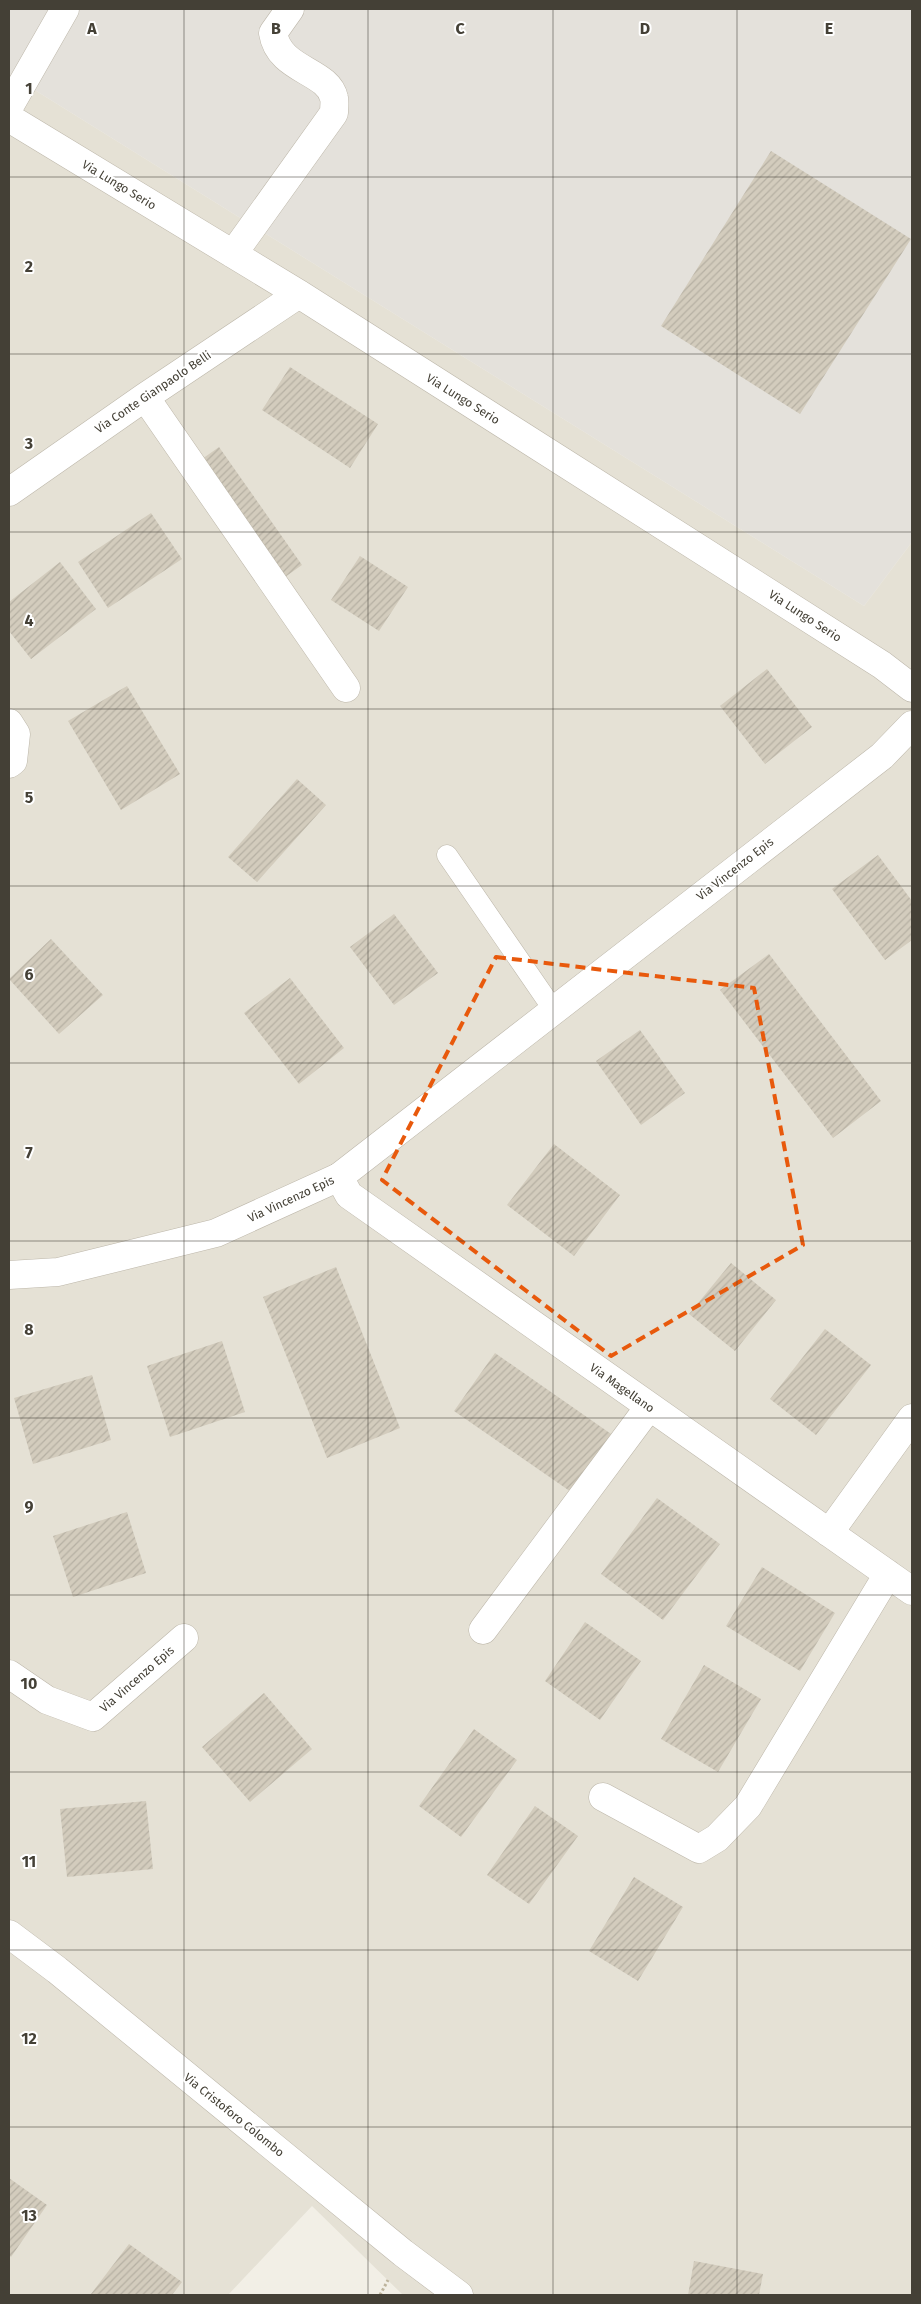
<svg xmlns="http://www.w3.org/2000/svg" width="921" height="2304" font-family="'Fira Sans',sans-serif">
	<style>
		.residential { fill: #e5e1d5 }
		.industrial { fill: #e4e1db }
		.building { fill: url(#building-hatch) }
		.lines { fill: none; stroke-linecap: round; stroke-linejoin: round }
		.service-casing { stroke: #bdb7aa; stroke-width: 21 }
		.minor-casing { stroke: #bdb7aa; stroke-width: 29 }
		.tertiary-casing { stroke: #bdb7aa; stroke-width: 29 }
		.path { stroke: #bdb49c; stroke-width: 3; stroke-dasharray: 2.5 2.5; stroke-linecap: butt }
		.service { stroke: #fff; stroke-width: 20 }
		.minor { stroke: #fff; stroke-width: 28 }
		.tertiary { stroke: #fff; stroke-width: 28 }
		.marked { fill: none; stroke: #e8590c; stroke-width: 4; stroke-dasharray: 10 6; stroke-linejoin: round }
		.grid { fill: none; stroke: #444036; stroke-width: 1; stroke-opacity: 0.55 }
		.labels { text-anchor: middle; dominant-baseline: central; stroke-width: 4; stroke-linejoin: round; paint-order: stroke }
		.street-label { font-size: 12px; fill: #444036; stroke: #fff }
		.grid-label { font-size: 16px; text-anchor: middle; font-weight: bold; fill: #444036; stroke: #fff; stroke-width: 4; stroke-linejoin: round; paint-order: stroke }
	</style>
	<defs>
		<pattern id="building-hatch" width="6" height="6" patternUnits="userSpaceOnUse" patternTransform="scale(1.25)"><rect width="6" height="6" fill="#d3ccbd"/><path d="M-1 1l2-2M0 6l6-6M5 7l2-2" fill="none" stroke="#b6b0a3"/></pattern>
	</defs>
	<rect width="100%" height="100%" fill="#f2efe6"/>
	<path class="residential" d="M9 74 864 606 912 542V2295H403L312 2206 228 2295H9Z"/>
	<path class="industrial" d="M9 9H912V542L864 606 9 74Z"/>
	<path class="building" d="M771 151 911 239 800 414 661 326Z
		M290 367 378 424 350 468 262 410Z
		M219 447 302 565 278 582 195 464Z
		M151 513 182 559 108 608 78 562Z
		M360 556 408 587 379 631 331 600Z
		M60 562 96 609 31 659 9 631V602Z
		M767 669 812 727 765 764 720 706Z
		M127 686 180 774 121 810 68 721Z
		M297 779 326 805 257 882 228 857Z
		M878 855 912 901V940L885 960 832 889Z
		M394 914 438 973 394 1005 350 947Z
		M51 939 103 995 59 1034 9 979Z
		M769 954 881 1101 833 1138 720 990Z
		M290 978 344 1048 299 1084 244 1013Z
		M640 1030 685 1093 641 1125 596 1061Z
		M554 1144 620 1195 574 1256 507 1205Z
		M731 1263 776 1300 735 1351 689 1314Z
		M336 1267 400 1428 327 1458 263 1297Z
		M825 1329 871 1365 816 1435 770 1399Z
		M222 1341 245 1412 170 1437 147 1366Z
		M495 1353 614 1436 574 1494 454 1411Z
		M92 1375 111 1440 33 1464 14 1398Z
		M657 1498 720 1544 663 1620 601 1574Z
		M127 1512 146 1573 73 1597 53 1536Z
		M762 1567 835 1613 800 1671 726 1626Z
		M585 1622 641 1661 600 1720 545 1681Z
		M704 1665 761 1699 718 1772 661 1739Z
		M264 1693 312 1749 250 1802 202 1747Z
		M474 1729 517 1760 461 1837 419 1806Z
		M146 1801 153 1869 67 1877 60 1809Z
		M535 1806 578 1836 529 1904 487 1875Z
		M634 1877 683 1907 638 1981 589 1951Z
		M9 2178 47 2205 11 2257 9 2255Z
		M129 2244 182 2282 172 2295 91 2294Z
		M694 2261 763 2274 759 2295H688Z"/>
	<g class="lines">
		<defs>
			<path id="service" d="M447 855 553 1009"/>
			<path id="minor" d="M9 107 65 9
				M9 118 299 294 882 665 912 688
				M233 254 334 113C334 108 335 102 334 98 328 70 279 71 273 33L290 9
				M145 397 346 688
				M9 492 145 397 299 294
				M9 723 16 734 13 761 9 764
				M339 1177 349 1195 912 1591
				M829 1533 912 1418
				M483 1630 649 1407
				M9 1674 47 1700 93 1717 184 1638
				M603 1797 699 1849 717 1838 748 1806 888 1574"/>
			<path id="tertiary" d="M9 1275 58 1272 216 1233 339 1177 882 756 912 725
				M9 1934 57 1970 403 2253 459 2295"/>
		</defs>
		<use href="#service" class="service-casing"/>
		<use href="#minor" class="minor-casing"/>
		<use href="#tertiary" class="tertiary-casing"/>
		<path class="path" d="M380 2295 388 2280"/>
		<use href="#service" class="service"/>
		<use href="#minor" class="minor"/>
		<use href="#tertiary" class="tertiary"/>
	</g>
	<path class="marked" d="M496 957 754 988 803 1245 611 1356 382 1180Z"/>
	<path class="grid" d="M184 9V2295M368 9V2295M553 9V2295M737 9V2295M9 177H912M9 354H912M9 532H912M9 709H912M9 886H912M9 1063H912M9 1241H912M9 1418H912M9 1595H912M9 1772H912M9 1950H912M9 2127H912"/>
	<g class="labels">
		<g class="street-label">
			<text transform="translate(119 185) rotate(31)">Via Lungo Serio</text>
			<text transform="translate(153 392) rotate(-34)">Via Conte Gianpaolo Belli</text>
			<text transform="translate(463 399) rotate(32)">Via Lungo Serio</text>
			<text transform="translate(805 616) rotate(33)">Via Lungo Serio</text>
			<text transform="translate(735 869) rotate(-38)">Via Vincenzo Epis</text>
			<text transform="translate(291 1199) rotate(-25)">Via Vincenzo Epis</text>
			<text transform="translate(622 1388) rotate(35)">Via Magellano</text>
			<text transform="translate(137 1679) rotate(-41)">Via Vincenzo Epis</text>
			<text transform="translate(234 2115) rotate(39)">Via Cristoforo Colombo</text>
		</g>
	</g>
	<g class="grid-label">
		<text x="92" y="34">A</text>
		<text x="276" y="34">B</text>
		<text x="460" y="34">C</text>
		<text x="645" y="34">D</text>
		<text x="829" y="34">E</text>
		<text x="29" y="94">1</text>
		<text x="29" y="272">2</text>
		<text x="29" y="449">3</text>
		<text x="29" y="626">4</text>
		<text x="29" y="803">5</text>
		<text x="29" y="980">6</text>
		<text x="29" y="1158">7</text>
		<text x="29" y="1335">8</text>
		<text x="29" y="1512">9</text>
		<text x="29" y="1689">10</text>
		<text x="29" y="1867">11</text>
		<text x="29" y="2044">12</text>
		<text x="29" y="2221">13</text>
	</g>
	<rect width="921" height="2304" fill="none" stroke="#444036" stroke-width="20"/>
</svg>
